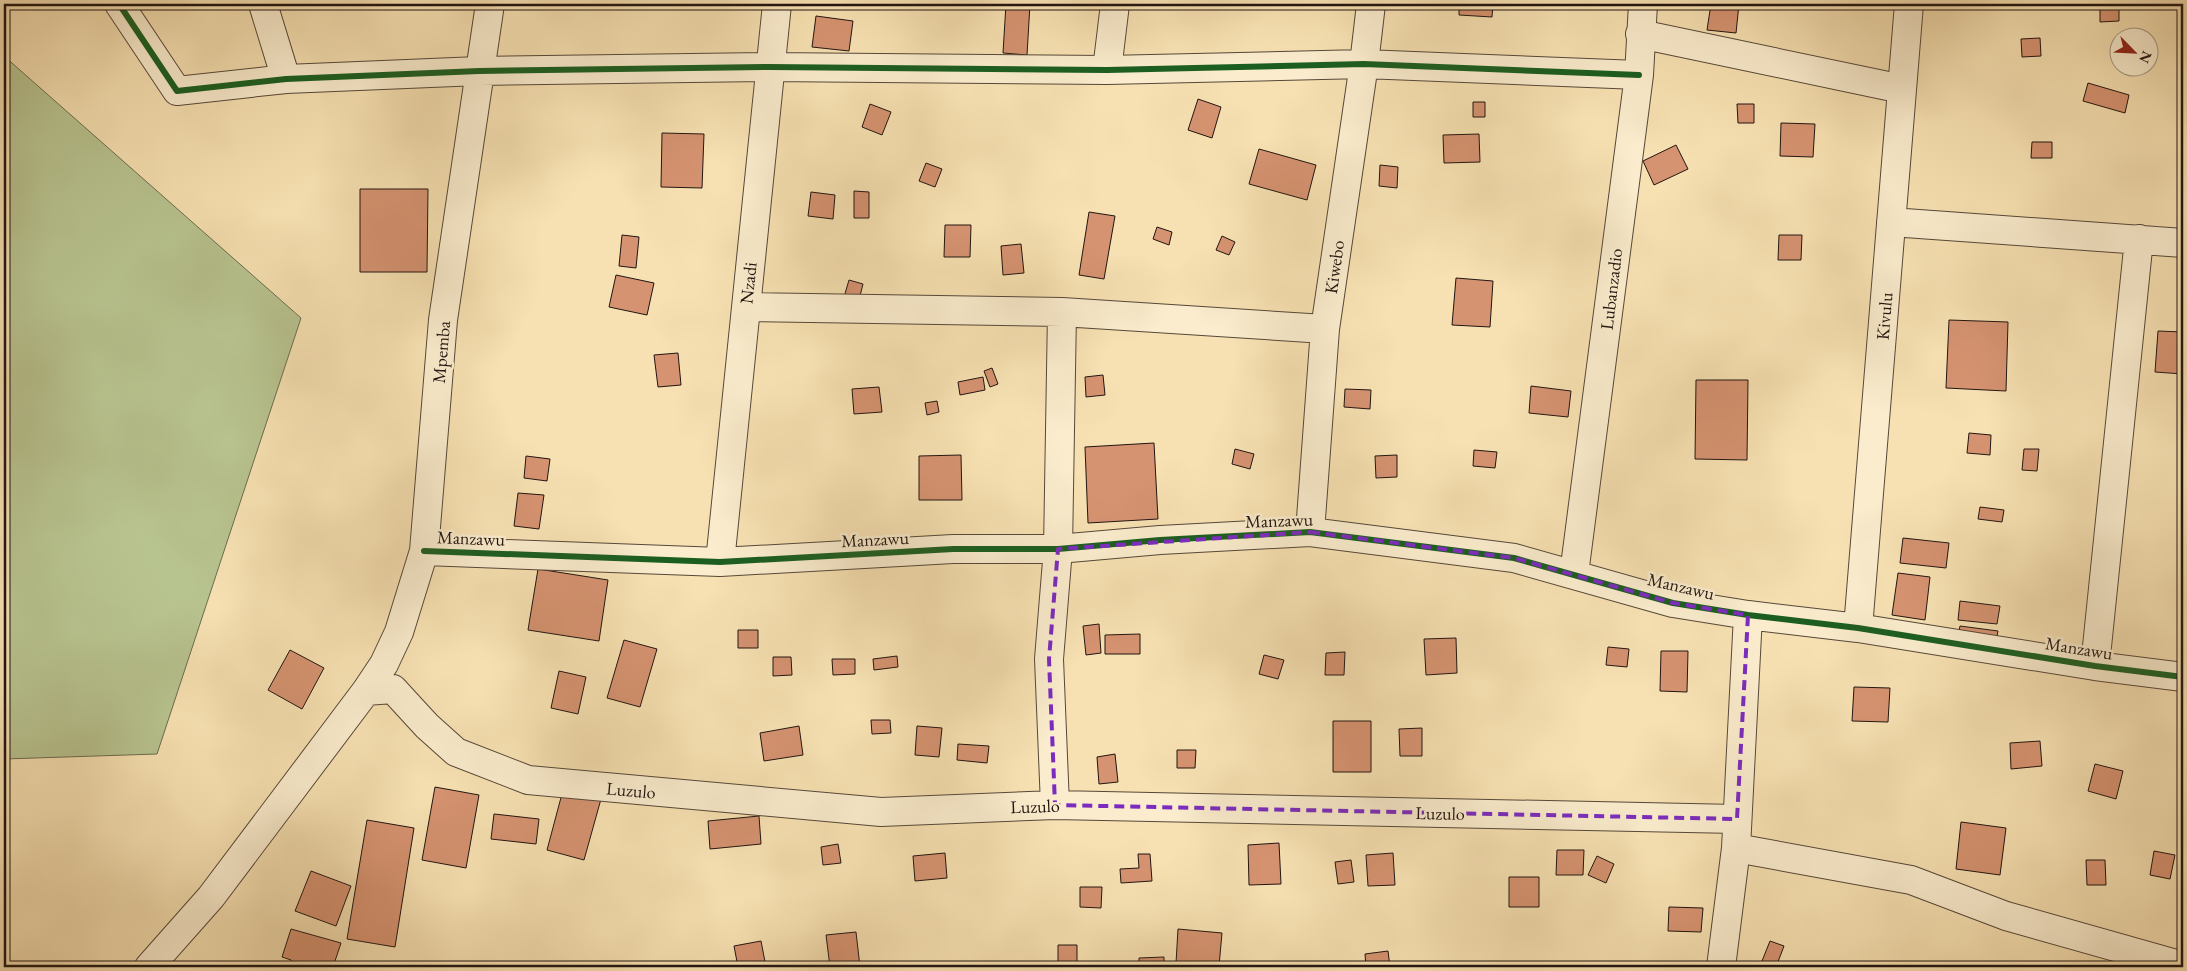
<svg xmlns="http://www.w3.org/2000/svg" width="2187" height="971" font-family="'EB Garamond',serif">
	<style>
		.green { fill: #b8c490; stroke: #6c6c50 }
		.building { fill: #d69371; stroke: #201511 }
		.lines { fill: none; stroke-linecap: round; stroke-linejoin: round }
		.street-casing { stroke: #564839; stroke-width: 30 }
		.street { stroke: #faeccd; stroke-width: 28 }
		.cycleway-casing { stroke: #faeccd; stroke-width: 9 }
		.cycleway { stroke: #1b5e20; stroke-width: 6 }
		.marked { fill: none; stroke: #7b2cbf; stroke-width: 4; stroke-dasharray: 10 6; stroke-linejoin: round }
		.labels { text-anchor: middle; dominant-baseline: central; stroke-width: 5; stroke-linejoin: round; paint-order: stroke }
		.street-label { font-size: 18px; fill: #201511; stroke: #faeccd }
	</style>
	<rect width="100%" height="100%" fill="#f7e1b2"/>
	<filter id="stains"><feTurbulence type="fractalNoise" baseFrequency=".004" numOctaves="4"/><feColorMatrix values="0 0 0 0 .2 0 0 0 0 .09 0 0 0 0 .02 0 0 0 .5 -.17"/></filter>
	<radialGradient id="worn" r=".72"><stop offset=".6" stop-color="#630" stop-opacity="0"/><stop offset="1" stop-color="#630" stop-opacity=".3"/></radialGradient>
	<path class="green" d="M4 56 301 318 157 754 4 759Z"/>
	<path class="building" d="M1006 4H1030L1027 55 1003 53Z
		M1273 4H1289L1288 9 1273 8Z
		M1459 4H1493L1492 17 1459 15Z
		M1711 4H1739L1736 33 1707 30Z
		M1769 4H1787V5L1770 6Z
		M2100 6H2119V21L2100 22Z
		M816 16 853 21 849 51 812 47Z
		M2040 38 2041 56 2022 57 2021 39Z
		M2088 83 2129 95 2125 113 2083 101Z
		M1198 99 1221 107 1212 138 1188 130Z
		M1473 102H1485V117H1473Z
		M870 104 891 112 882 135 862 127Z
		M1737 104H1754V123H1738Z
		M1781 123 1815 124 1813 157 1780 156Z
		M662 133 704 134 702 188 661 187Z
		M1479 134 1480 162 1444 163 1443 135Z
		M2032 142H2052V158H2031Z
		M1676 145 1688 169 1654 185 1643 161Z
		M1259 149 1316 165 1307 200 1249 184Z
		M926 163 942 169 935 187 919 181Z
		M1380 165 1398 167 1397 188 1379 186Z
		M360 189H428L427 272H360Z
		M854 191 869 192V218H854Z
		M811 192 835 195 833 219 808 216Z
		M1089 212 1115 216 1104 279 1079 275Z
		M945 225H971L970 257H944Z
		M1157 227 1172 232 1169 245 1153 239Z
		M622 235 639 237 636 268 619 266Z
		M1779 235H1802L1801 260H1778Z
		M1222 236 1235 242 1229 255 1216 250Z
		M1021 244 1024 273 1003 275 1001 246Z
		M616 275 654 283 647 315 609 307Z
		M1456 278 1493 281 1490 327 1452 325Z
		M849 280 863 284 859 300 844 297Z
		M1949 320 2008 322 2006 391 1946 388Z
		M2158 331 2183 332V374L2155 372Z
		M678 353 681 385 658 387 654 355Z
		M992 368 998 384 990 387 984 371Z
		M1103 375 1105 395 1086 397 1085 377Z
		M983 377 985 390 960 395 958 382Z
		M1696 380H1748L1747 460 1695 459Z
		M1531 386 1571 391 1568 417 1529 413Z
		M879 387 882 412 854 414 852 389Z
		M1345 389 1371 390 1370 409 1344 407Z
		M937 401 939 412 927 415 925 403Z
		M1969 433 1991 435 1990 455 1967 453Z
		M1154 443 1158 519 1088 523 1085 447Z
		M1235 449 1254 454 1250 469 1232 464Z
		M2024 449H2039L2037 471 2022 470Z
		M1474 450 1497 452 1495 468 1473 466Z
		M961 455 962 500H919V456Z
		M1397 455V477L1376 478 1375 456Z
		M526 456 550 459 547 481 524 478Z
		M518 493 544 495 539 529 514 526Z
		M1980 507 2004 510 2002 522 1978 519Z
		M1903 538 1949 543 1946 568 1900 563Z
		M538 569 608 580 599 641 528 630Z
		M1898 573 1930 577 1925 620 1892 615Z
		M1960 601 2000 606 1997 624 1958 620Z
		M1099 624 1101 653 1086 655 1083 626Z
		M1960 626 1998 631 1996 641 1958 636Z
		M738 630H758V648H738Z
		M1140 634V654H1105V635Z
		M1456 638 1457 673 1426 675 1424 639Z
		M624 640 657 649 640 707 607 698Z
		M1608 647 1629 649 1627 667 1606 665Z
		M290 650 324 668 302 709 268 690Z
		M1661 651H1688L1687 692 1660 691Z
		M1345 652 1344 675H1325L1326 653Z
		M1264 655 1284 660 1278 679 1259 674Z
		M897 656 898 667 874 670 873 659Z
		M773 657H791L792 675 773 676Z
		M832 659H855V674L833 675Z
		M559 671 586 677 578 714 551 708Z
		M1854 687 1890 688 1888 722 1852 721Z
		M871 720H890L891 733 872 734Z
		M1333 721H1371V772H1333Z
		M799 726 803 755 764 761 760 733Z
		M917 726 942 728 939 757 915 755Z
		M1422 728V756H1400L1399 729Z
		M2040 741 2042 766 2011 769 2010 743Z
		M958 744 989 746 987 763 957 760Z
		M1177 750H1196L1195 768H1177Z
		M1115 754 1118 782 1099 784 1097 757Z
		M2095 764 2123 771 2116 799 2088 791Z
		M2183 784V823H2179Z
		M435 787 479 795 466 868 422 860Z
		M563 790 601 799 584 860 547 850Z
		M494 814 539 819 536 844 491 839Z
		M759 816 761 844 710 849 708 821Z
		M367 820 414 828 395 947 347 939Z
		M1961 822 2006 828 2000 875 1956 869Z
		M1279 843 1281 884 1249 885 1248 845Z
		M838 844 841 863 823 865 821 847Z
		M1557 850H1584L1583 875H1556Z
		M2154 851 2175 855 2170 879 2150 875Z
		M945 853 947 878 915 881 913 856Z
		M1393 853 1395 885 1368 886 1366 855Z
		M1138 854H1150L1152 881 1121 883 1120 869 1139 868Z
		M1597 856 1614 864 1606 883 1588 875Z
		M1351 860 1354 882 1338 884 1335 862Z
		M2086 860H2105L2106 885H2087Z
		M311 871 351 886 336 926 295 911Z
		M1509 877H1539V907H1509Z
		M1080 887H1102L1101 908 1080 907Z
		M1669 907 1703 908 1701 932 1668 931Z
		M291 929 341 943 333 967H289L291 960 282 957Z
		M1178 929 1222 933 1219 966 1176 963Z
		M856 932 860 967H830L826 935Z
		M761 941 766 967H738L734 946Z
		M1770 941 1784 946 1776 967H1763L1760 966Z
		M1058 945H1077V967H1058Z
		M1388 951 1390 967H1366L1365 954Z
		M1164 957V967H1139V958Z
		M1959 963 1983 965 1982 967H1958Z"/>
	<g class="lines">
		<defs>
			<path id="street" d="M119 4 177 91 286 79 479 71 769 67 1107 70 1364 64 1639 75
				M263 4 286 79
				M1640 34 1902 89
				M1107 70 1115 4
				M1891 222 2183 243
				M746 307 1062 312 1325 329
				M1310 532 1325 329 1364 64 1371 4
				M424 551 720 562 953 549H1058L1160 540 1310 532 1514 558 1673 603 1748 615 1858 628 2095 666 2183 677
				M720 562 777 4
				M1574 574 1639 75 1643 4
				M1858 628 1909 4
				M2095 666 2139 239
				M366 691 393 689 427 726 456 752 528 780 881 812 1055 805 1737 819
				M1055 805 1049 659 1058 549 1062 312
				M1736 848 1911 880 2006 916 2183 966
				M149 967 211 897 366 691 384 664 399 632 424 551 443 320 490 4
				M1721 967 1736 848 1748 615"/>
		</defs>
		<use href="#street" class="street-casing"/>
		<use href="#street" class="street"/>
		<defs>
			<path id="cycleway" d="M119 4 177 91 286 79 479 71 769 67 1107 70 1364 64 1639 75
				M424 551 720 562 953 549H1058L1160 540 1310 532 1514 558 1673 603 1748 615 1858 628 2095 666 2183 677"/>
		</defs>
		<use href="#cycleway" class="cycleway-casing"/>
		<use href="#cycleway" class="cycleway"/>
	</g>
	<path class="marked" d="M1310 532 1514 558 1673 603 1748 615 1737 819 1055 805 1049 659 1058 549Z"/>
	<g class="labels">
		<g class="street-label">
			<text transform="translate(1334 267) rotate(-82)">Kiwebo</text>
			<text transform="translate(748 283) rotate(-84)">Nzadi</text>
			<text transform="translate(1611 289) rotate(-83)">Lubanzadio</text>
			<text transform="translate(1884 316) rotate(-85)">Kivulu</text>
			<text transform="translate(441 352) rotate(-85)">Mpemba</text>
			<text transform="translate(1279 520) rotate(-2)">Manzawu</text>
			<text transform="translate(471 538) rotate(2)">Manzawu</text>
			<text transform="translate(875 539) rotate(-3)">Manzawu</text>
			<text transform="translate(1681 586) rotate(13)">Manzawu</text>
			<text transform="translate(2079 648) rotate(9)">Manzawu</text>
			<text transform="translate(631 790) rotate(5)">Luzulo</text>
			<text transform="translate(1035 806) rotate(-2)">Luzulo</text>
			<text transform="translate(1440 813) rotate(1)">Luzulo</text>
		</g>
	</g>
	<rect width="2187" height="971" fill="none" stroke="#f7e1b2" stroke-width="20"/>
	<rect x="5" y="5" width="2177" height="961" fill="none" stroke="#201511" stroke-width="2.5"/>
	<rect x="10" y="10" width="2167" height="951" fill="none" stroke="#201511"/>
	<g transform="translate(2134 52) rotate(114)"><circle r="24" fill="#faeccd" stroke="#a39682"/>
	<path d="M0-4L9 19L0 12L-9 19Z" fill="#8f2418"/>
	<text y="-8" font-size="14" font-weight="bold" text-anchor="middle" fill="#201511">N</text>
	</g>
	<rect width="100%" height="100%" filter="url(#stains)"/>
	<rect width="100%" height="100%" fill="url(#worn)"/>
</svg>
